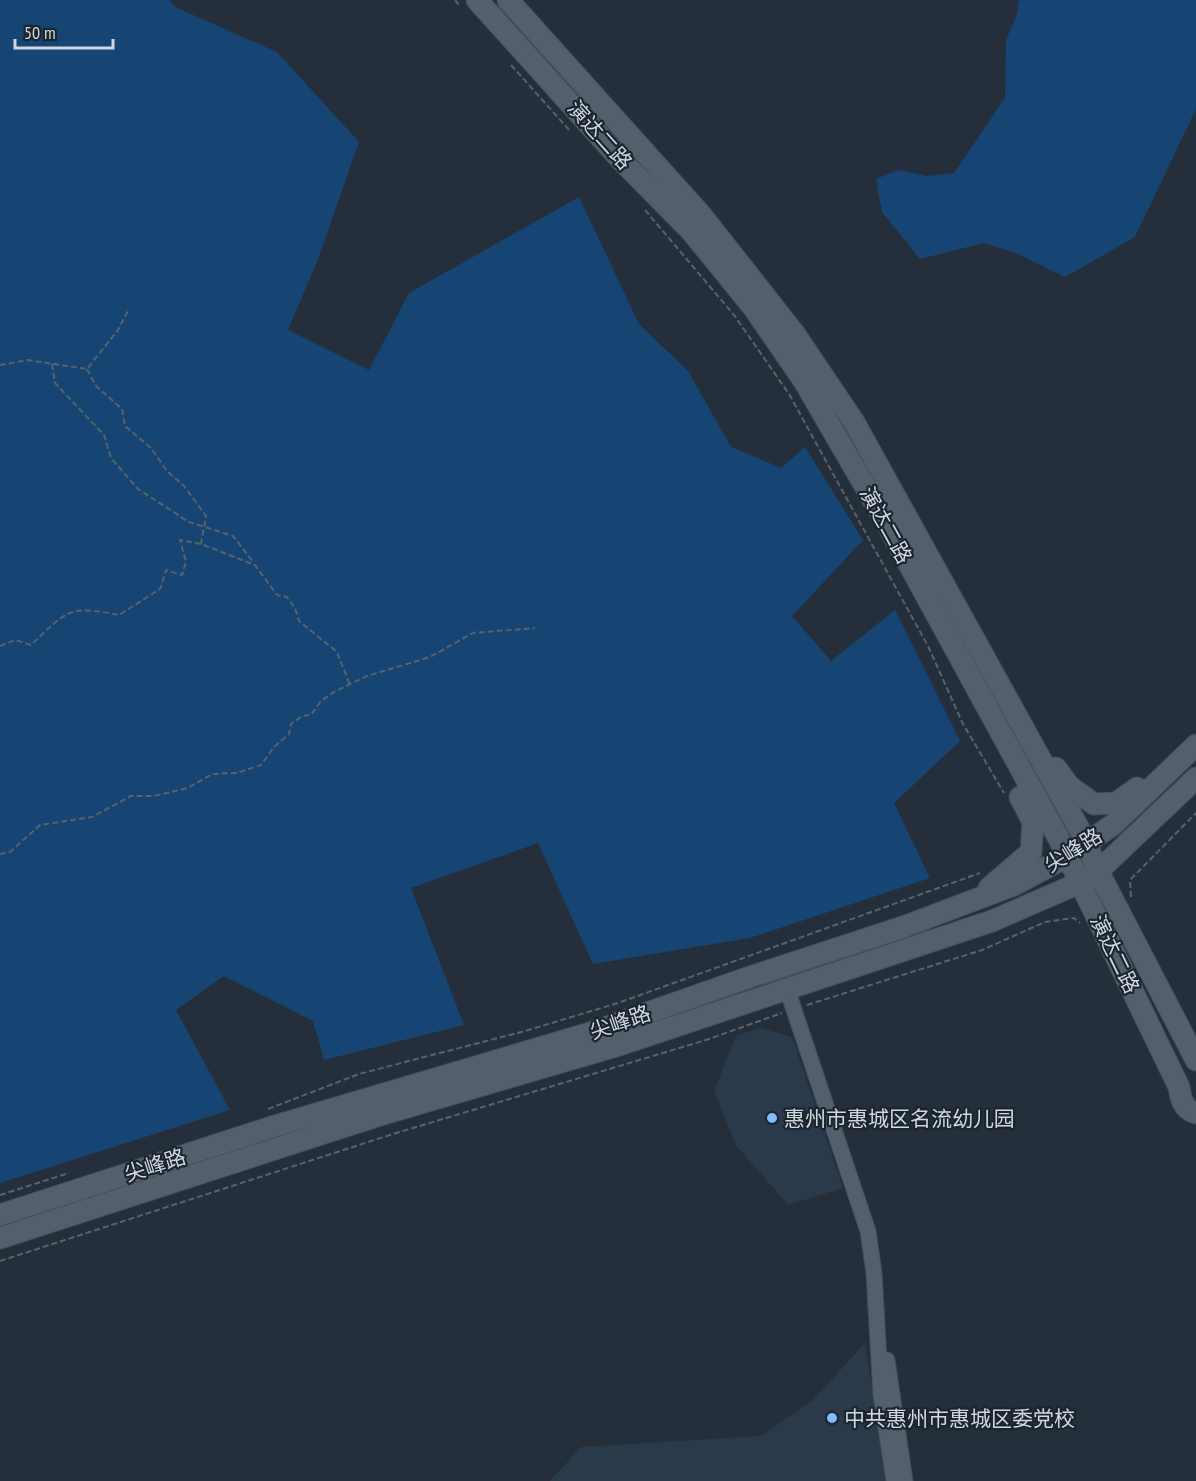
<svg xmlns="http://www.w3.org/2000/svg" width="1196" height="1481" font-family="'PT Sans Narrow','Noto Sans SC',sans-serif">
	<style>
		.built { fill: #2b3a4b }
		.green { fill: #164574 }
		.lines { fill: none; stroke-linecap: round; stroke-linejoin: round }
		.minor-casing { stroke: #444d57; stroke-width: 17 }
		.secondary-casing { stroke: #444d57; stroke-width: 23 }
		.path { stroke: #58626c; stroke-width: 2; stroke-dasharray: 6 3; stroke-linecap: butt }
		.minor { stroke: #535f6c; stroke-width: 15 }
		.secondary { stroke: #535f6c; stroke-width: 21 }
		.poi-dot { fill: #83bcfb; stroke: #1b2530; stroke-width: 2 }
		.labels { text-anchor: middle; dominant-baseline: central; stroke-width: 4.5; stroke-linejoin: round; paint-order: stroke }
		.street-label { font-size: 21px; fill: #d0d7df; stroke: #1b2530 }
		.poi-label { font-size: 21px; fill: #d0d7df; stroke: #1b2530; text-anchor: start }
	</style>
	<rect width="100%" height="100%" fill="#242f3b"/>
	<path class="built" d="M760 1028 792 1037 843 1188 788 1205 736 1145 714 1091 736 1036Z
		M865 1343 886 1481H550L581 1447 761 1436 813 1400Z"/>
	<path class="green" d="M0 0H169L175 7 277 52 359 142 317 262 288 330 369 370 409 293 579 197 639 324 688 371 731 447 781 468 805 447 863 540 792 616 831 661 895 610 960 741 894 803 930 878 750 938 593 964 538 843 411 888 464 1025 324 1060 313 1021 224 976 176 1010 230 1110 0 1183Z
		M1019 0H1196V109L1135 237 1065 277 1016 253 984 243 920 259 882 212 876 179 898 170 927 176 954 173 1005 98 1006 40 1016 17Z"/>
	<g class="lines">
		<defs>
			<path id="minor" d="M787 989 868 1231 874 1273 881 1395 894 1481
				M887 1360 905 1481"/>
			<path id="secondary" d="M477 0 622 161 692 232 753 307 804 381 887 524 1059 839 1179 1087C1181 1100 1183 1109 1196 1113
				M508 0 702 216 794 333 854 422 1082 834 1098 871 1196 1060
				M1056 768 1069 786 1094 804 1116 803 1137 788
				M989 888 1031 852 1033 822 1020 797
				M0 1215 275 1126 590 1033 747 978 903 927 1014 885 1068 856 1114 824 1196 745
				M0 1238 380 1115 613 1047 992 921 1091 878 1196 778"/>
		</defs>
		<use href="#minor" class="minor-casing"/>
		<use href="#secondary" class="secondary-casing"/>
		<path class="path" d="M455 0 460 6
			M511 65 571 132
			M645 210 734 315 789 394 928 646 963 724 1004 793
			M52 364 55 383 104 435 111 458 138 489 189 522 233 536 254 563
			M0 365 28 360 87 369 118 330 129 309
			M87 369 96 386 122 409 125 426 151 448 167 471 184 486 206 516 201 544
			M0 646 15 640 31 645C68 610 68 605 119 615L160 589 166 570 182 575 186 562 180 540 201 544 255 565 277 595 287 597 295 608 299 621 337 652 350 685
			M0 854 10 852 40 825 92 817 131 796H154L188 788 212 774 237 773 261 765 274 747 289 734 291 724 302 716 311 715 321 701 334 692 367 676 430 657 473 633 535 628
			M1131 897 1130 880 1196 813
			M807 1005 982 950 1045 922 1074 918 1080 923
			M268 1109 359 1074 525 1031 618 1003 980 873
			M0 1195 69 1173
			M0 1261 393 1134 706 1040 782 1013"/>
		<use href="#minor" class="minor"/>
		<use href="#secondary" class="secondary"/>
	</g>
	<g class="poi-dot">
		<circle cx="772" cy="1118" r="6"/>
		<circle cx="832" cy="1418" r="6"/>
	</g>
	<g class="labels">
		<g class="street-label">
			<text transform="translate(600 135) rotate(48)">演达二路</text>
			<text transform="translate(886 525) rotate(61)">演达二路</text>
			<text transform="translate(1073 850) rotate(-32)">尖峰路</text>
			<text transform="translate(1115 954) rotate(64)">演达二路</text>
			<text transform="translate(620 1022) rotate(-19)">尖峰路</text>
			<text transform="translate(155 1165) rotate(-18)">尖峰路</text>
		</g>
		<g class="poi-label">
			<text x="784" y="1118">惠州市惠城区名流幼儿园</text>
			<text x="844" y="1418">中共惠州市惠城区委党校</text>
		</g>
	</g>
	<path d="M15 39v9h98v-9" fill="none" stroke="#d0d7df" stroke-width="3"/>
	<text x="24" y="39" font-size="18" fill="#d0d7df" stroke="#1b2530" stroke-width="4.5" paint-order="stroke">50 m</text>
</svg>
